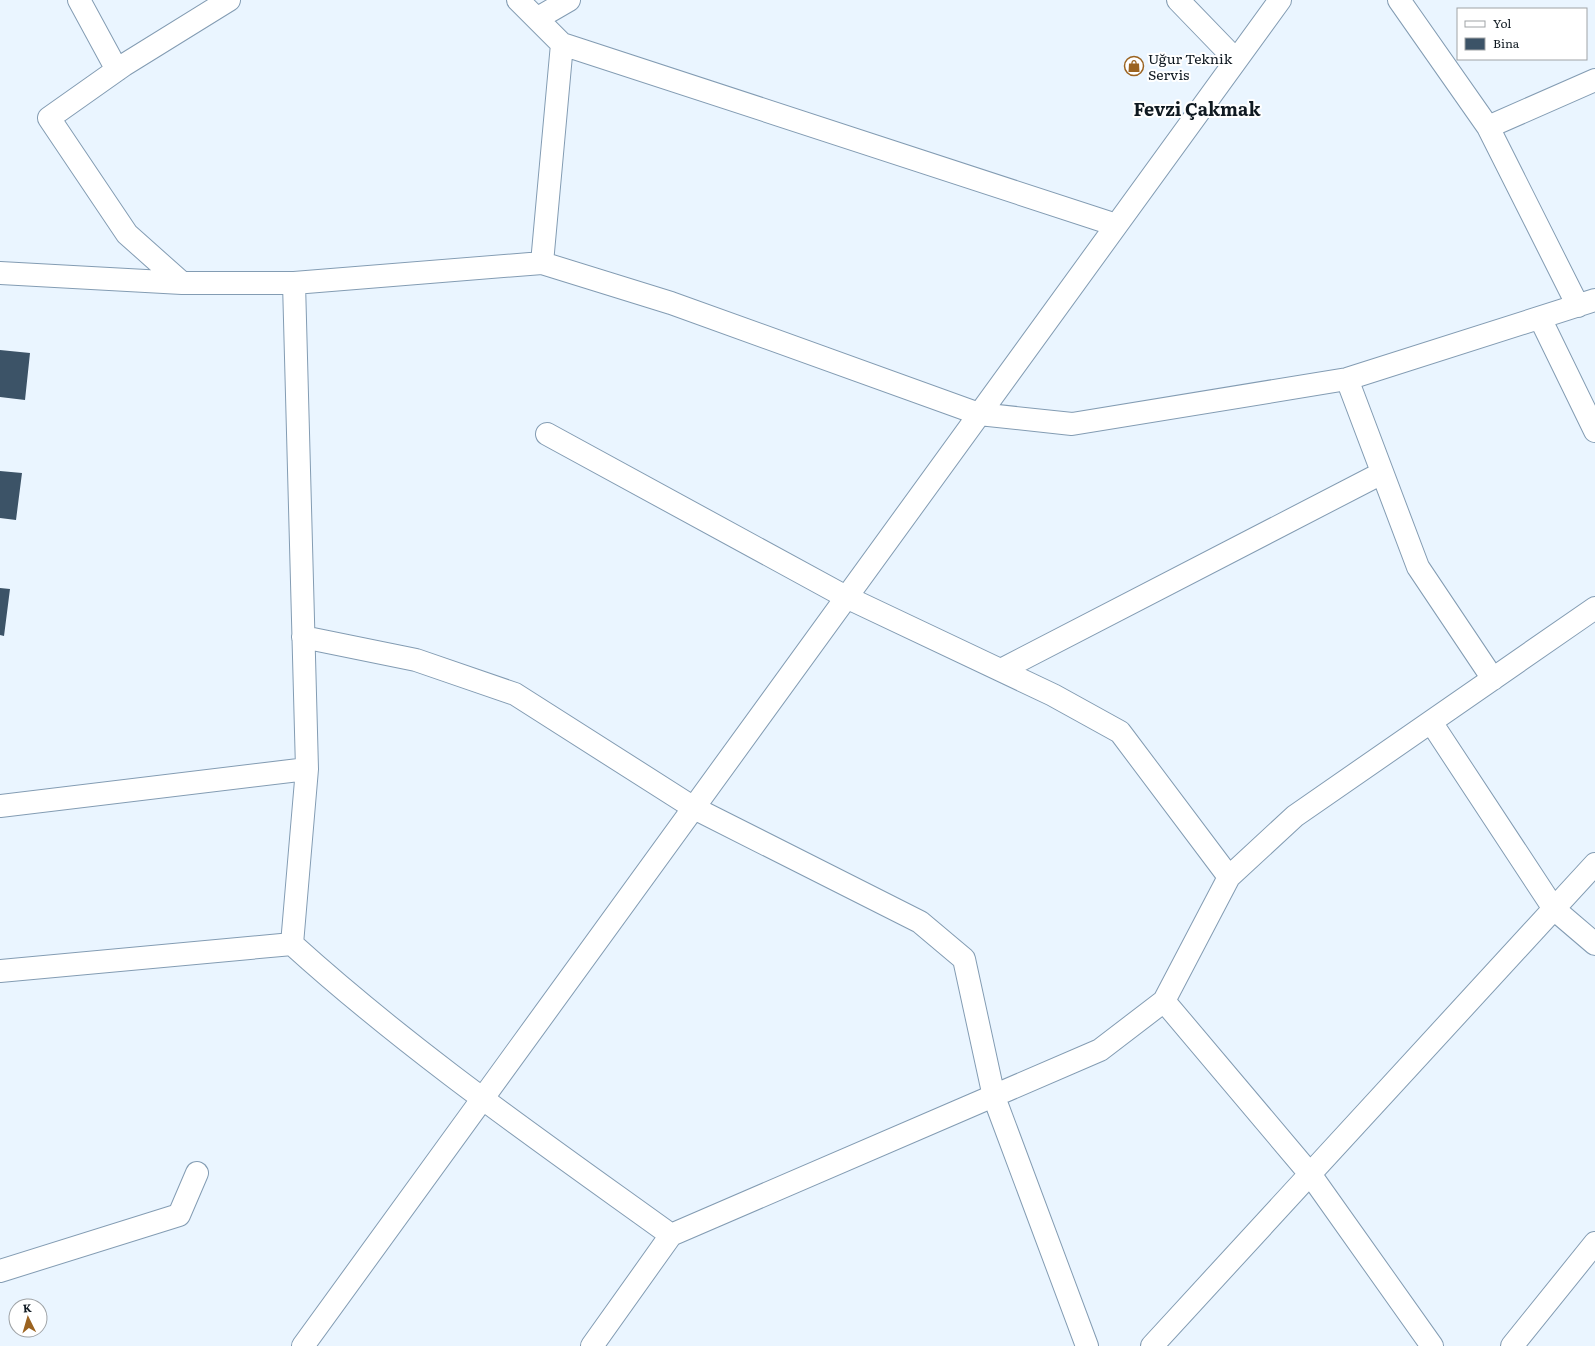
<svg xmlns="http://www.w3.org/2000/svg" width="1595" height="1346" font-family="Literata,serif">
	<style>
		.building { fill: #3c5367 }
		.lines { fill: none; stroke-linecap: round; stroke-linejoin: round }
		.minor-casing { stroke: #839cb3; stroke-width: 24 }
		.minor { stroke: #fff; stroke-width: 22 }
		.labels { text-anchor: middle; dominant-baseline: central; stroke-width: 4; stroke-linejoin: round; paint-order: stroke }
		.poi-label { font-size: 14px; fill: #0f1921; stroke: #fff; text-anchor: start }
		.district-label { font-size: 18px; font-weight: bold; fill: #0f1921; stroke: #fff }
	</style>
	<rect width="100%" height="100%" fill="#eaf5ff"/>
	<path class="building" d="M0 350 30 353 25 400 0 397Z
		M0 471 22 473 16 520 0 518Z
		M0 588 10 589 4 636 0 635Z"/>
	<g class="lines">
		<defs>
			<path id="minor" d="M79 0 117 70
				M229 0 124 65 49 118 127 234 182 283H294L542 263 671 303 979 414 1072 424 1347 379 1595 300
				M518 0 562 44 1116 225
				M1178 0 1236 60
				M1399 0 1488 127 1578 306
				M538 18 569 0
				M1488 127 1595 80
				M542 263 562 44
				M0 273 182 283
				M294 283 307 769 292 944C410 1051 542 1142 671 1235L1100 1050 1164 1001 1229 877 1295 816 1595 608
				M1540 318 1595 431
				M1347 379 1418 567 1493 679
				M547 434 846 597 1053 695 1120 732 1229 877
				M303 637 416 660 515 694 694 808 920 922 964 959 994 1097 1087 1346
				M1001 670 1382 473
				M1431 722 1554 909 1595 944
				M0 806 307 769
				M0 971 292 944
				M1164 1001 1310 1174 1432 1346
				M0 1271 179 1215 197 1173
				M303 1346 1280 0
				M592 1346 671 1235
				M1152 1346 1595 864
				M1512 1346 1595 1243"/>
		</defs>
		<use href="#minor" class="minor-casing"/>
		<use href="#minor" class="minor"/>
	</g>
	<defs>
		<symbol id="shop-ring" viewBox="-11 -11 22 22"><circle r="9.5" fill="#fff" stroke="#9b6320" stroke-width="1.5"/><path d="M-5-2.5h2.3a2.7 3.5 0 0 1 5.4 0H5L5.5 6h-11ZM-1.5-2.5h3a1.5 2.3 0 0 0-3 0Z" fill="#9b6320"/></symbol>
	</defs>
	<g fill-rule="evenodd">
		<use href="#shop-ring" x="1123" y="55" width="22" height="22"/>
	</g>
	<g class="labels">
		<g class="poi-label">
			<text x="1148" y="58">Uğur Teknik<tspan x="1148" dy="16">Servis</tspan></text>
		</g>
		<g class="district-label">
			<text x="1197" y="108">Fevzi Çakmak</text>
		</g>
	</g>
	<rect x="1457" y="8" width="130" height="52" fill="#ffffff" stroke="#9fa3a6"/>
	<rect x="1465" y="21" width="20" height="6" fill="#ffffff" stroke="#9fa3a6"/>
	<text x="1493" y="28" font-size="12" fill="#0f1921">Yol</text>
	<rect x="1465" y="38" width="20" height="12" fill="#3c5367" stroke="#9fa3a6"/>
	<text x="1493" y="48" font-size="12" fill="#0f1921">Bina</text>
	<g transform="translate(28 1318) rotate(355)"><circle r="19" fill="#ffffff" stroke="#9fa3a6"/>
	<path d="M0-3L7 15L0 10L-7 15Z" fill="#9b6320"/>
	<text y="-6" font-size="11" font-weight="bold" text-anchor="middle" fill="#0f1921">K</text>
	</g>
</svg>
